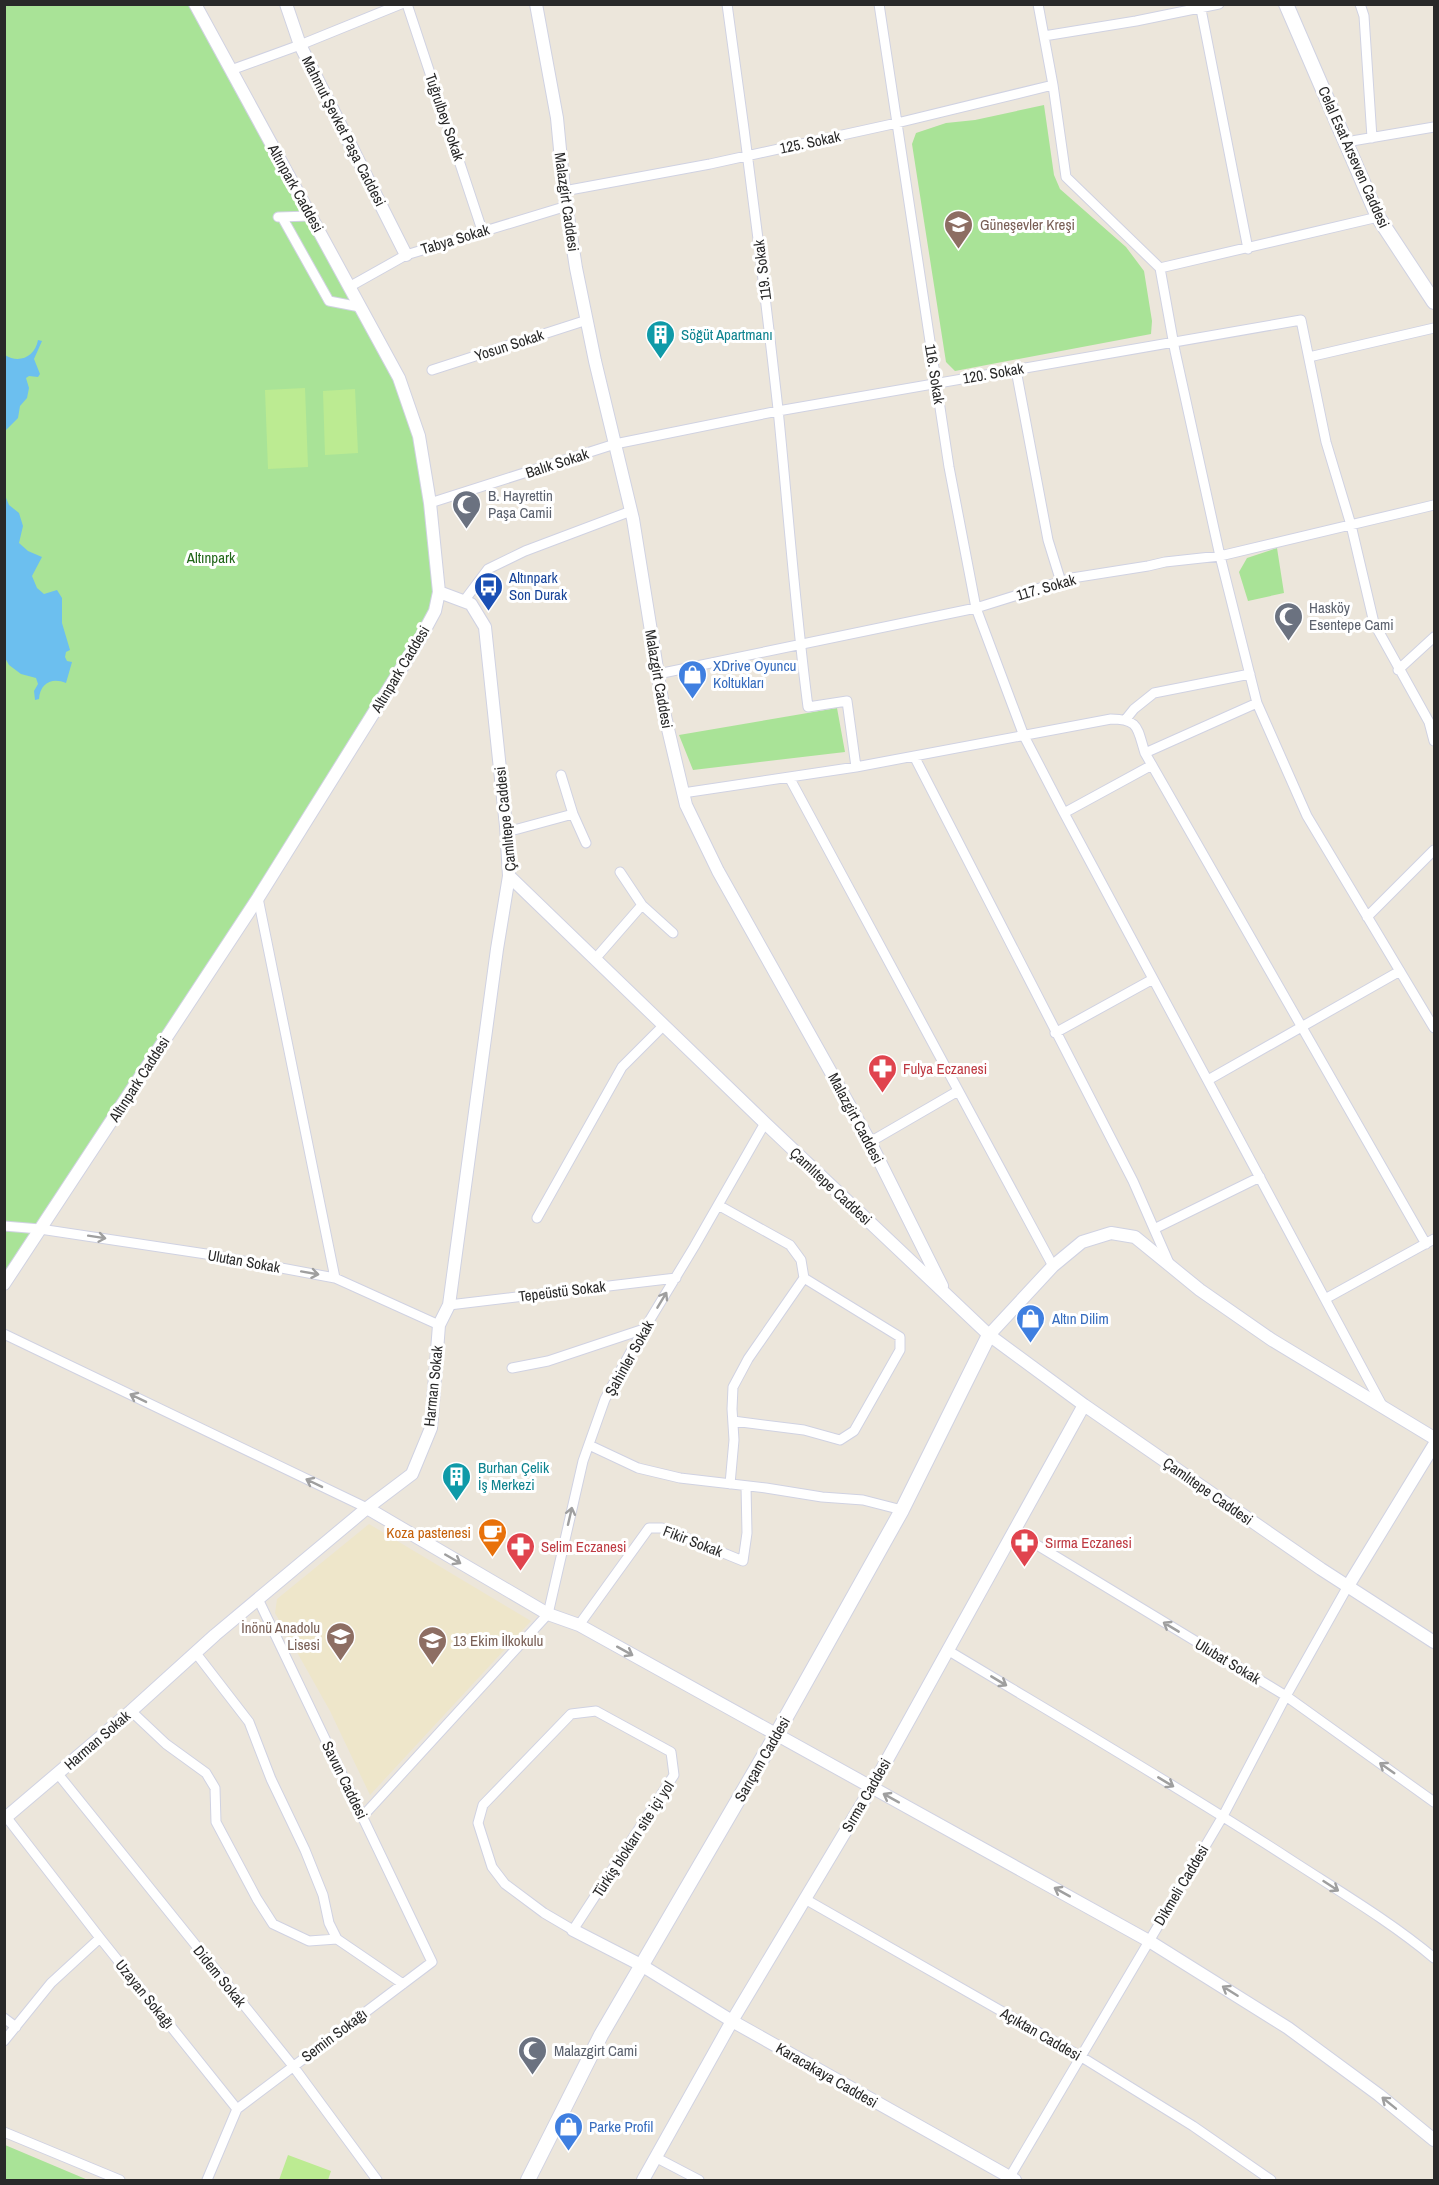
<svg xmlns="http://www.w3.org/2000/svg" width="1439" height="2185" font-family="'Archivo Narrow',sans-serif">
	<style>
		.education { fill: #eee6ca }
		.green { fill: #a9e397 }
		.pitch { fill: #bceb92 }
		.water { fill: #6cbfef }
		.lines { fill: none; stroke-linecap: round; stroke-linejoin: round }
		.minor-casing { stroke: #d0d2e2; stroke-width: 11 }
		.tertiary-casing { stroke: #d0d2e2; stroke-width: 14 }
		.secondary-casing { stroke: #d0d2e2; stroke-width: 16 }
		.minor { stroke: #fff; stroke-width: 9 }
		.tertiary { stroke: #fff; stroke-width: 12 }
		.secondary { stroke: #fff; stroke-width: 14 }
		.oneway { stroke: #9f9f9f }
		.labels { text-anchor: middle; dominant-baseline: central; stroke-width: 6; stroke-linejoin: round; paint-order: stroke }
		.street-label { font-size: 15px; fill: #292929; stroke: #fff }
		.education-label { font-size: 15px; fill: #785e54; stroke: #fff; text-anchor: start }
		.culture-label { font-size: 15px; fill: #0d838f; stroke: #fff; text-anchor: start }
		.worship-label { font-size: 15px; fill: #5b616d; stroke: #fff; text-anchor: start }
		.park-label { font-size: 15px; fill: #216619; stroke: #fff }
		.transit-label { font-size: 15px; fill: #164399; stroke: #fff; text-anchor: start }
		.shop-label { font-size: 15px; fill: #366cbe; stroke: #fff; text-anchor: start }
		.health-label { font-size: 15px; fill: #be3a42; stroke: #fff; text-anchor: start }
		.food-label { font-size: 15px; fill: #c56008; stroke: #fff; text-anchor: end }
	</style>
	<rect width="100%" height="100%" fill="#ece6db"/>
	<path class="education" d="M369 1524 531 1621 370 1795 330 1711 275 1613 277 1599Z"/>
	<path class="green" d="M5 5H195L399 378 430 503 435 611 5 1284Z
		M1044 105 1054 175 1060 189 1126 247 1144 271 1152 321 1151 334 955 371 946 362 912 144 916 133 946 123 975 120Z
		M1277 548 1284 593 1248 601 1239 572 1247 558Z
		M837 708 845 752 693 770 679 735Z
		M5 2145 88 2180H5Z"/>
	<path class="pitch" d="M305 388 308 467 268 469 265 390Z
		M355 389 358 453 325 455 323 391Z
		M288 2155 331 2171 328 2180H279Z"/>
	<path class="water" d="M38 340 42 341 34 359 40 374 38 377 29 376 26 378 29 388 27 398 20 406 18 418 5 431V355C19 364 35 357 38 340Z
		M4 493 9 505 19 513 23 526 19 543 28 551 42 557 32 576 37 588 44 594 57 590 62 598V623L70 650 66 652 65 657 67 661 72 662 66 683C52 677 40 683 39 699L35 700 34 691 38 684 36 678 21 674 9 665 5 658Z"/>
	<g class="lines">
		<defs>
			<path id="minor" d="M407 4 482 230
				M727 4C746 139 763 274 778 409 788 508 795 608 808 707L847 701 856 767
				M879 4 949 467 976 608 1024 736 1064 813 1383 1407
				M1038 4 1053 85 1066 177 1160 268 1175 351 1220 556 1257 703 1307 816 1434 1028
				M1200 4 1248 249
				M1360 4 1364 16 1372 138
				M1044 36 1136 21 1219 4
				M231 70 300 45 401 4
				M1346 142 1434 127
				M564 191 710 164 897 123 1053 85
				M278 217 311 216
				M282 217 329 301 360 307
				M1160 268 1378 217
				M349 287 406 255 567 206
				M1309 357 1434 328
				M432 370 587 320
				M1016 370 1048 540 1061 582
				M430 503 615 444 778 411 1301 320 1326 442 1351 525 1374 623 1429 722 1434 741
				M464 601 488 569 525 551 631 511
				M1398 670 1434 637
				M658 674 976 608 1072 578 1148 566 1165 562 1220 556 1434 505
				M1126 719 1134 709 1154 693 1250 674
				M1145 753 1257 703
				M914 756 1133 1181 1169 1263
				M789 777 1053 1266
				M683 793 856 767 1111 719C1140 719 1137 729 1145 753L1426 1244
				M1064 813 1152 765
				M573 814 586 843
				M507 832 573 814 561 775
				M620 872 642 905 673 933
				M258 898 335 1278
				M1367 917 1434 850
				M595 959 642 905
				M1055 1033 1153 979
				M1208 1080 1400 971
				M870 1142 958 1091
				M718 1205 790 1245 801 1260 804 1278 748 1359 733 1387 732 1409 734 1440 730 1484
				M537 1218 622 1067 664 1025
				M4 1226 40 1229 206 1254 335 1278 439 1325
				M1154 1229 1260 1177
				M1325 1299 1434 1239
				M449 1305 676 1278
				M4 1334 367 1508
				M512 1368 548 1361 644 1329
				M733 1421 804 1430 840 1440 854 1431 900 1350V1337L804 1278
				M589 1445 638 1468 680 1478 766 1488 822 1497 863 1500 902 1510
				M1014 1531 1286 1696 1434 1802
				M579 1625 649 1528H662L743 1561 747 1533 746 1486
				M949 1651C1062 1719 1177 1786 1288 1858 1337 1890 1390 1921 1434 1958
				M195 1652 249 1722 271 1779 305 1850 323 1895 329 1923 337 1939 403 1984
				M131 1711 166 1744 206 1773 215 1788 216 1822 257 1899 273 1924 309 1941 337 1939
				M596 1711 671 1752 674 1775 573 1930 544 1913 505 1884 492 1867 478 1823 483 1805 571 1714Z
				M58 1774 293 2066 377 2180
				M4 1814 100 1938 237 2109
				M363 1816 548 1614 583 1461 605 1399 634 1346 694 1247 765 1123
				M805 1899 1080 2056 1193 2126 1271 2180
				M4 2018 16 2027
				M4 2041 51 1983 100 1938
				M237 2109 432 1962 258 1599
				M4 2132 120 2180
				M655 2157 699 2180
				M207 2180 237 2109
				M1008 2180 1223 1816 1286 1696 1348 1586"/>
			<path id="tertiary" d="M286 4 300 45 406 255
				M536 4 557 118 564 191 576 268 595 361 633 519 664 712 686 805 718 871 870 1142 942 1286
				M439 592 471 604 485 627 506 826 509 876 765 1123 989 1335 1084 1405 1321 1569 1434 1642
				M4 1284 258 898 421 637 435 611 439 592 430 503 419 436 399 378 195 4
				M989 1335 1053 1266 1082 1242 1111 1233 1135 1237 1200 1290 1272 1340 1434 1438
				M367 1508 548 1614 579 1625 1149 1941 1288 2028 1379 2095 1434 2140
				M1348 1586 1434 1445
				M4 1819 131 1711 215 1635 367 1508 412 1474 431 1428 439 1325 449 1305 497 949 509 876
				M573 1930 641 1965 732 2021 1015 2180
				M643 2180 732 2021 872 1787 1084 1405"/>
			<path id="secondary" d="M1286 4 1378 217 1434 302
				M528 2180 601 2035 776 1735 902 1510 989 1335"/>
		</defs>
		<use href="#minor" class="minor-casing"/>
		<use href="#tertiary" class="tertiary-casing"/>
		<use href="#secondary" class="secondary-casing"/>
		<use href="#minor" class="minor"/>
		<use href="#tertiary" class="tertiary"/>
		<use href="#secondary" class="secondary"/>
	</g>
	<defs><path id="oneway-shaft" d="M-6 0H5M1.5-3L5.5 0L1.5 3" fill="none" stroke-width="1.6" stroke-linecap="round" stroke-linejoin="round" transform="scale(1.5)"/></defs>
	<g class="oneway">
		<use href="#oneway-shaft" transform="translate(97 1237) rotate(9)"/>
		<use href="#oneway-shaft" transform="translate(310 1273) rotate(10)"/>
		<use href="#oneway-shaft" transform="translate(662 1300) rotate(-59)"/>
		<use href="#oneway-shaft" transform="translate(138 1398) rotate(-154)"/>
		<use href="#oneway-shaft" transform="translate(314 1483) rotate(-154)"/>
		<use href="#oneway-shaft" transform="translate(570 1516) rotate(-77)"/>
		<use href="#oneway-shaft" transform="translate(453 1559) rotate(30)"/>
		<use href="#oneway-shaft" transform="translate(1171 1627) rotate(-149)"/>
		<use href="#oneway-shaft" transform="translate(625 1651) rotate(29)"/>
		<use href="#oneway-shaft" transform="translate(999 1681) rotate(31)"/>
		<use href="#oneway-shaft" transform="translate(1387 1768) rotate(-145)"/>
		<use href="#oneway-shaft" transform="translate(1166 1782) rotate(31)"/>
		<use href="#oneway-shaft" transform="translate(891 1798) rotate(-151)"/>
		<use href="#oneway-shaft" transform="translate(1331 1886) rotate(33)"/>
		<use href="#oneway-shaft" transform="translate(1062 1892) rotate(-151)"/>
		<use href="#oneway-shaft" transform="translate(1230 1991) rotate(-148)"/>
		<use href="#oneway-shaft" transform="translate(1389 2103) rotate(-141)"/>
	</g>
	<defs>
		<symbol id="school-pin" viewBox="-11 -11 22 30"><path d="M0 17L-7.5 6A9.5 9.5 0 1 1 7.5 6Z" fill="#8d6e63" stroke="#fff"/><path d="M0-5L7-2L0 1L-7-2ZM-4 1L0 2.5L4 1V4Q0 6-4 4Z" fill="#fff"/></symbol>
		<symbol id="building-pin" viewBox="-11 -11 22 30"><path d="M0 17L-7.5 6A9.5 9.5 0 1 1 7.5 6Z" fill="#0f9aa8" stroke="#fff"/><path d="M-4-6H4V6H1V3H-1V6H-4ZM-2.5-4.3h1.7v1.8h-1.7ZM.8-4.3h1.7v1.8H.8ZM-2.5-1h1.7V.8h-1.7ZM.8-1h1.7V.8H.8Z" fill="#fff"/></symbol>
		<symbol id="mosque-pin" viewBox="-11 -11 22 30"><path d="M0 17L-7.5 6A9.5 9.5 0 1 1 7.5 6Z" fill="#6b7280" stroke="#fff"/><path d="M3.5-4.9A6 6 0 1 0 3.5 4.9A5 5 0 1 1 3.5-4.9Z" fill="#fff"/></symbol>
		<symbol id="bus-pin" viewBox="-11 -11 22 30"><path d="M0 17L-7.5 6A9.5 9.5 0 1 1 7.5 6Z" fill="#1a4fb4" stroke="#fff"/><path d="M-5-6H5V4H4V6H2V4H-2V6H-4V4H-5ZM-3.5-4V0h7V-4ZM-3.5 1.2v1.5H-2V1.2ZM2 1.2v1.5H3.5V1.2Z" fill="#fff"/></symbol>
		<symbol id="shop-pin" viewBox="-11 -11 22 30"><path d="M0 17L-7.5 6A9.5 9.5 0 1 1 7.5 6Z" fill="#3f7fe0" stroke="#fff"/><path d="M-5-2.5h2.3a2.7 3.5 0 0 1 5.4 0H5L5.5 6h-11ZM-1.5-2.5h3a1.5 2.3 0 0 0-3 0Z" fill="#fff"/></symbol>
		<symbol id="pharmacy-pin" viewBox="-11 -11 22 30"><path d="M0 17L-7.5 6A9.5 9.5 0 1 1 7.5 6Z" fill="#e0444e" stroke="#fff"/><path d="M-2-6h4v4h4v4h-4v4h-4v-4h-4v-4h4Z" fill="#fff"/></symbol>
		<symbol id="cafe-pin" viewBox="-11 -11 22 30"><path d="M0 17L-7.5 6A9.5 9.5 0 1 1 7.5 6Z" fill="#e8710a" stroke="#fff"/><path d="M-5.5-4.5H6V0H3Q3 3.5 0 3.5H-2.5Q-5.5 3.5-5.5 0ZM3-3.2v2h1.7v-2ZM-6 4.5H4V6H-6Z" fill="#fff"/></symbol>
	</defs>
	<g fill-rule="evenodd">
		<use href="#school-pin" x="942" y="208" width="33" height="45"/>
		<use href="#building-pin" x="644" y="318" width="33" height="45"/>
		<use href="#mosque-pin" x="450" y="488" width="33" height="45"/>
		<use href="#bus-pin" x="472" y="570" width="33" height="45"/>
		<use href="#mosque-pin" x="1272" y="600" width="33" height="45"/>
		<use href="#shop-pin" x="676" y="658" width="33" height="45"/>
		<use href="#pharmacy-pin" x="866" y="1052" width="33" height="45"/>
		<use href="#shop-pin" x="1014" y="1302" width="33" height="45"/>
		<use href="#building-pin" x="440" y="1460" width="33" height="45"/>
		<use href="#cafe-pin" x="476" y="1516" width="33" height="45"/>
		<use href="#pharmacy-pin" x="1008" y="1526" width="33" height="45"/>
		<use href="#pharmacy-pin" x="504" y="1530" width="33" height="45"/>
		<use href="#school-pin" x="324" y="1620" width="33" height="45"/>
		<use href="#school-pin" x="416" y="1624" width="33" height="45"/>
		<use href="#mosque-pin" x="516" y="2034" width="33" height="45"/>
		<use href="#shop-pin" x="552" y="2110" width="33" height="45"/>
	</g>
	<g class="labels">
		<g class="street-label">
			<text transform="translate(445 117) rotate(71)">Tuğrulbey Sokak</text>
			<text transform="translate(344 131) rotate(63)">Mahmut Şevket Paşa Caddesi</text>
			<text transform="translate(810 142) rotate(-12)">125. Sokak</text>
			<text transform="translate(1354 157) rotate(66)">Celal Esat Arseven Caddesi</text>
			<text transform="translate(296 188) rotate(61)">Altınpark Caddesi</text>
			<text transform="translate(567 202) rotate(82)">Malazgirt Caddesi</text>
			<text transform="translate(455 239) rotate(-17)">Tabya Sokak</text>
			<text transform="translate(762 270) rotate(-97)">119. Sokak</text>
			<text transform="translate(509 345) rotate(-18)">Yosun Sokak</text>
			<text transform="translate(993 373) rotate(-10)">120. Sokak</text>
			<text transform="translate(935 374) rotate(81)">116. Sokak</text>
			<text transform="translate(557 463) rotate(-18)">Balık Sokak</text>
			<text transform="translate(1046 587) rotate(-16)">117. Sokak</text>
			<text transform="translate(400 669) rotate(-59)">Altınpark Caddesi</text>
			<text transform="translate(659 679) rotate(80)">Malazgirt Caddesi</text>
			<text transform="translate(505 819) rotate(-96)">Çamlıtepe Caddesi</text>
			<text transform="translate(139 1079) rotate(-57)">Altınpark Caddesi</text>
			<text transform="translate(856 1118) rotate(62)">Malazgirt Caddesi</text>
			<text transform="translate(831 1186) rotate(43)">Çamlıtepe Caddesi</text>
			<text transform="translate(244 1261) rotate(10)">Ulutan Sokak</text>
			<text transform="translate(562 1291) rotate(-7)">Tepeüstü Sokak</text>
			<text transform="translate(629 1358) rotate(-61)">Şahinler Sokak</text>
			<text transform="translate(433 1386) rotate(-84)">Harman Sokak</text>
			<text transform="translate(1208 1491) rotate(35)">Çamlıtepe Caddesi</text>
			<text transform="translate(693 1541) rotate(21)">Fikir Sokak</text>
			<text transform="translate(1228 1661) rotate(31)">Ulubat Sokak</text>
			<text transform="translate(97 1740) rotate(-41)">Harman Sokak</text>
			<text transform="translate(762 1759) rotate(-60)">Sarıçam Caddesi</text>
			<text transform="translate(345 1780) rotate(64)">Savun Caddesi</text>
			<text transform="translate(866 1795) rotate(-60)">Sırma Caddesi</text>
			<text transform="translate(633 1839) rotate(-57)">Türkiş blokları site içi yol</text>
			<text transform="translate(1181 1885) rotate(-59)">Dikmeli Caddesi</text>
			<text transform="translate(220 1976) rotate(51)">Didem Sokak</text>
			<text transform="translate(145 1994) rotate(51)">Uzayan Sokağı</text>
			<text transform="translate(1041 2034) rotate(30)">Açıktan Caddesi</text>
			<text transform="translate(334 2035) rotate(-37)">Semin Sokağı</text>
			<text transform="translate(827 2075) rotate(30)">Karacakaya Caddesi</text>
		</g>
		<g class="education-label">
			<text x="980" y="224">Güneşevler Kreşi</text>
			<text x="320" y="1627" text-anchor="end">İnönü Anadolu<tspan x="320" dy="17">Lisesi</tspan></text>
			<text x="453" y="1640">13 Ekim İlkokulu</text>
		</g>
		<g class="culture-label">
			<text x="681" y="334">Söğüt Apartmanı</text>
			<text x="478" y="1467">Burhan Çelik<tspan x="478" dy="17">İş Merkezi</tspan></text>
		</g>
		<g class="worship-label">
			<text x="488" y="495">B. Hayrettin<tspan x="488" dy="17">Paşa Camii</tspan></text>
			<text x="1309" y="607">Hasköy<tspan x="1309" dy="17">Esentepe Cami</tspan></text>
			<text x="554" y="2050">Malazgirt Cami</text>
		</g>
		<g class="park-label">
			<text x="211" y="557">Altınpark</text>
		</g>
		<g class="transit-label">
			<text x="509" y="577">Altınpark<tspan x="509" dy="17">Son Durak</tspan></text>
		</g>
		<g class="shop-label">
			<text x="713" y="665">XDrive Oyuncu<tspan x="713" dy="17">Koltukları</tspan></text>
			<text x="1052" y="1318">Altın Dilim</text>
			<text x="589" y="2126">Parke Profil</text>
		</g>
		<g class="health-label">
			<text x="903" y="1068">Fulya Eczanesi</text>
			<text x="1045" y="1542">Sırma Eczanesi</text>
			<text x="541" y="1546">Selim Eczanesi</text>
		</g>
		<g class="food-label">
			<text x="471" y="1532">Koza pastenesi</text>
		</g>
	</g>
	<rect width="1439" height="2185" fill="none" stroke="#292929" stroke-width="12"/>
</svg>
